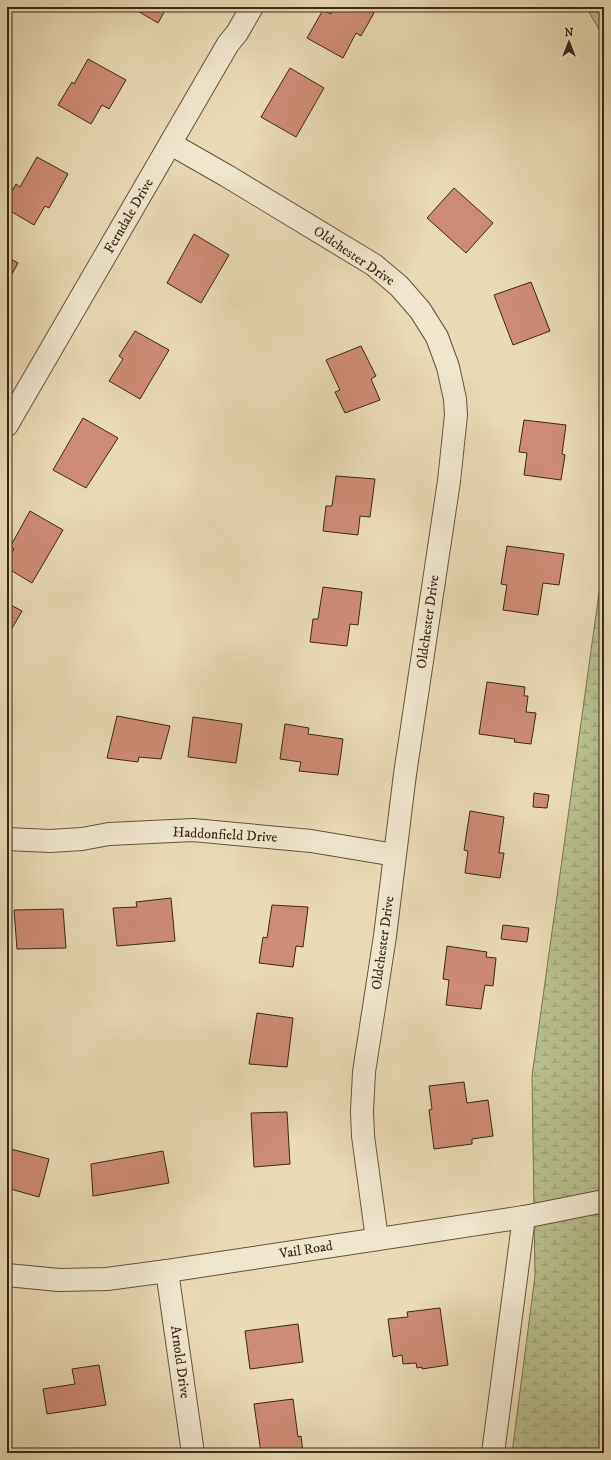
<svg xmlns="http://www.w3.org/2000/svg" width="611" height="1460" font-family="'IM FELL DW Pica',serif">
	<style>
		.wetland { fill: url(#wetland-marsh); stroke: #787452 }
		.building { fill: #ce8b76; stroke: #392816 }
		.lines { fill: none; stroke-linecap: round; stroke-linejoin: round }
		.minor-casing { stroke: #65543e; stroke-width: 24 }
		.tertiary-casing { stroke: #65543e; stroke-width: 24 }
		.minor { stroke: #f1e7cf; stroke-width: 22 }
		.tertiary { stroke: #f1e7cf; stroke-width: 22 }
		.labels { text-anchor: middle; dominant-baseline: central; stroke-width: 4; stroke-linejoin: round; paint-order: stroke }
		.street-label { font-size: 14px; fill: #392816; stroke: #f1e7cf }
	</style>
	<defs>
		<pattern id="wetland-marsh" width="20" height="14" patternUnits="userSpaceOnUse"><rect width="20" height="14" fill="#b8bf8d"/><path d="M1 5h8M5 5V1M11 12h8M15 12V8" fill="none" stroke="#979b72"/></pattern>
	</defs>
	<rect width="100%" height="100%" fill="#eadab5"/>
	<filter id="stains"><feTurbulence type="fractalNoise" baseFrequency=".005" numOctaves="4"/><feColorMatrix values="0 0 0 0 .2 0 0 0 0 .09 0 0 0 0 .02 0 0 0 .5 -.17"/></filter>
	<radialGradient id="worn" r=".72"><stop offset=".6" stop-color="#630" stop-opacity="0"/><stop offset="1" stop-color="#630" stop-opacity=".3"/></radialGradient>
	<path class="wetland" d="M586 7H604V38Z
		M604 557V1453H512L535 1276 532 1076Z"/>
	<path class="building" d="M131 7H167L158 23Z
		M334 7H363L374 13 361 36 356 33 343 58 307 38 323 10 331 14Z
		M88 59 126 80 109 109 102 105 91 124 58 105 72 82 74 84Z
		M290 68 324 88 296 137 261 117Z
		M37 157 68 174 49 208 45 206 34 225 7 209V200L16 184 20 187Z
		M454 188 493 223 466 253 427 218Z
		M194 234 229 255 201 303 167 283Z
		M7 257 18 263 7 283Z
		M531 282 550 331 513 345 494 295Z
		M135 331 169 350 140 399 109 381 123 359 119 356Z
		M361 346 376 376 371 379 380 400 345 413 335 392 340 390 326 360Z
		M83 418 118 438 86 488 53 470Z
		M524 420 566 425 562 454 565 455 561 480 524 475 527 453 519 452Z
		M336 476 375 479 370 517 360 516 358 535 323 531 326 506H332Z
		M30 511 63 530 32 583 7 568V561L14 549 10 547Z
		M507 546 564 554 559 585 543 583 538 615 503 610 507 585 501 584Z
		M323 587 362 592 358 625 350 624 347 646 310 642 313 619H318Z
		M7 603 22 611 7 637Z
		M487 682 525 687 524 696H528L526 712 536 713 531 744 514 742 515 739 479 734Z
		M117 716 170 726 161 759 139 757 138 762 107 758Z
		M193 717 242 724 236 763 188 757Z
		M285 724 309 728 308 734 343 739 338 775 299 771 301 762 280 759Z
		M534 793 549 795 547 808 533 807Z
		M470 811 504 817 499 853H504L500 878 465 873 468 851 464 850Z
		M171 898 175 941 117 946 113 908 137 907 136 902Z
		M272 905 308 907 303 947 296 946 293 967 259 963 263 937 267 938Z
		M63 909 66 948 17 949 14 910Z
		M503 925 529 928 527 942 501 939Z
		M447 946 487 952 486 957 496 958 493 986 485 985 481 1009 446 1005 449 980 443 979Z
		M257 1013 293 1018 287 1067 249 1064Z
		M464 1082 467 1103 488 1100 493 1136 472 1139V1144L434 1149 429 1110 432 1109 429 1086Z
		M287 1112 290 1164 254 1167 251 1113Z
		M7 1148 49 1159 39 1197 7 1188Z
		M163 1151 169 1183 93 1196 91 1164Z
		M440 1308 448 1365 422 1369V1367L417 1368 416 1363 403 1364 402 1355 393 1357 388 1319 408 1317 407 1312Z
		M298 1324 303 1362 250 1369 245 1331Z
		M99 1365 106 1405 47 1414 43 1389 75 1384 72 1369Z
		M293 1399 298 1437 301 1436 303 1453H261L254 1404Z"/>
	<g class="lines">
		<defs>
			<path id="minor" d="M171 144 227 176 374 265 399 286 420 310 437 337 448 367 455 399 456 415 449 481 405 774 385 936 364 1072 362 1111 363 1136 377 1239
				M7 425 228 44 237 33 252 7
				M7 839 50 841 82 839 109 834 193 830 311 841 395 855
				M167 1271 193 1453
				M493 1453 524 1217"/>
			<path id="tertiary" d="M7 1275 59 1280 107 1279 167 1271 524 1217 604 1201"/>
		</defs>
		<use href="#minor" class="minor-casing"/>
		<use href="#tertiary" class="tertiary-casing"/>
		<use href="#minor" class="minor"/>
		<use href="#tertiary" class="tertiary"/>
	</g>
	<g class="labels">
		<g class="street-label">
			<text transform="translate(129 216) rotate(-60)">Ferndale Drive</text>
			<text transform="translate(354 256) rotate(34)">Oldchester Drive</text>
			<text transform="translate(428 622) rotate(-82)">Oldchester Drive</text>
			<text transform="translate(225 835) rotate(3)">Haddonfield Drive</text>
			<text transform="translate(383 943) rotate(-82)">Oldchester Drive</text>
			<text transform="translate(306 1250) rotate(-9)">Vail Road</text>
			<text transform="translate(180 1362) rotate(82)">Arnold Drive</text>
		</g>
	</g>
	<rect width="611" height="1460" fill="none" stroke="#eadab5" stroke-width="24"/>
	<rect x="8" y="8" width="595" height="1444" fill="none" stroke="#392816" stroke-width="2"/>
	<rect x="12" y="12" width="587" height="1436" fill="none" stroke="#392816"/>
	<g transform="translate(569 42)" stroke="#f1e7cf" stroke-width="3" paint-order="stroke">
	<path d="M0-3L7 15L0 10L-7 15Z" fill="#392816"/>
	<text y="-6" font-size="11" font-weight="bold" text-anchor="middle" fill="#392816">N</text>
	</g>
	<rect width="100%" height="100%" filter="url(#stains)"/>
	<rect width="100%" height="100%" fill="url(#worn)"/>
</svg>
